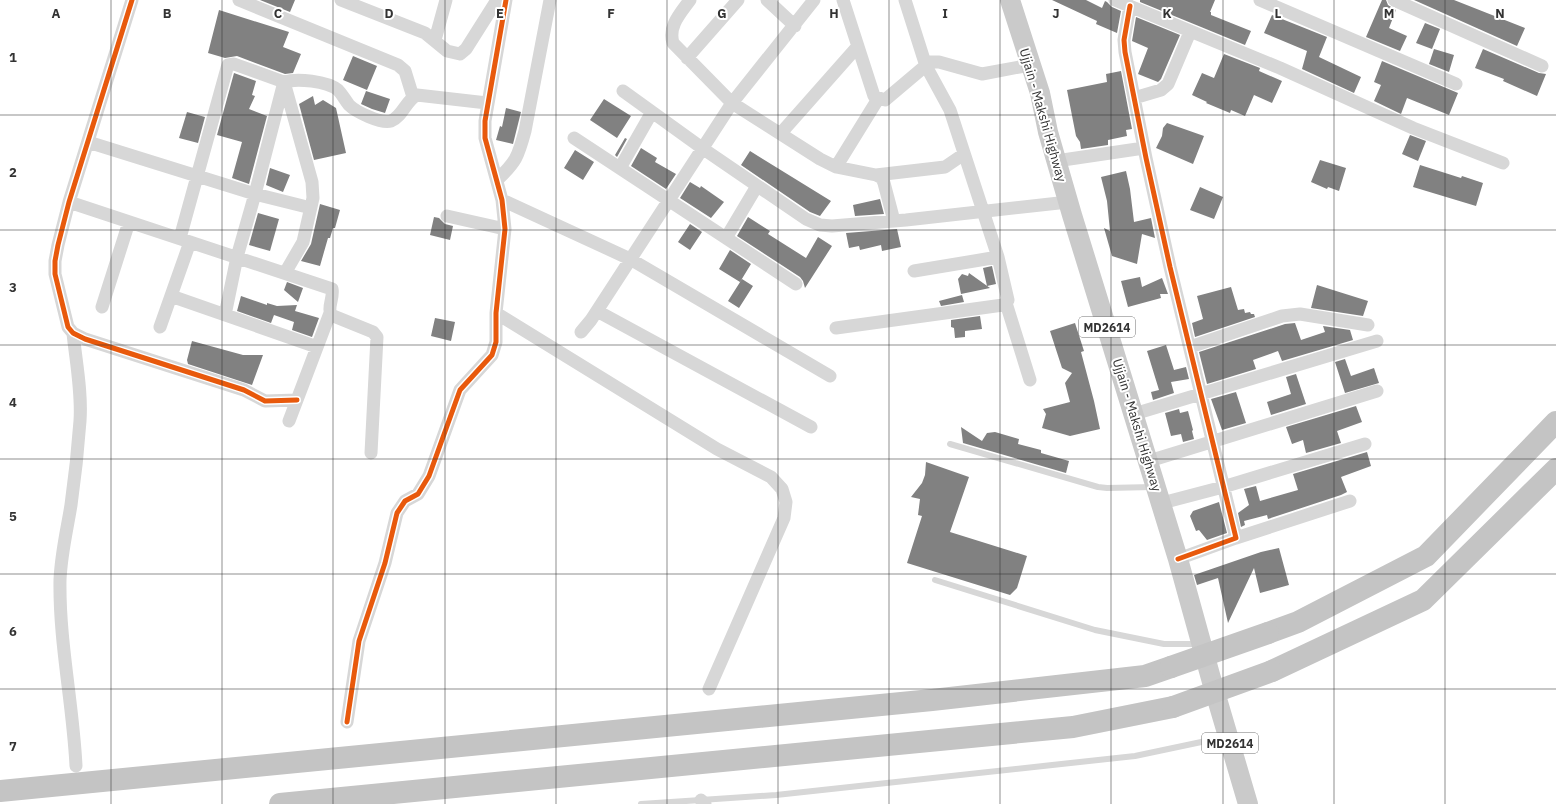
<svg xmlns="http://www.w3.org/2000/svg" width="1556" height="804" font-family="'IBM Plex Sans',sans-serif">
	<style>
		.building { fill: #818181 }
		.lines { fill: none; stroke-linecap: round; stroke-linejoin: round }
		.lane { stroke: #d7d7d7; stroke-width: 6 }
		.street { stroke: #d7d7d7; stroke-width: 13 }
		.primary { stroke: #cacaca; stroke-width: 20 }
		.highway { stroke: #c4c4c4; stroke-width: 22 }
		.highway-bridge { stroke: #c4c4c4; stroke-width: 22 }
		.cycleway-casing { stroke: #fff; stroke-width: 8 }
		.cycleway { stroke: #e8590c; stroke-width: 5 }
		.grid { fill: none; stroke: #333; stroke-width: 1; stroke-opacity: 0.55 }
		.labels { text-anchor: middle; dominant-baseline: central; stroke-width: 4; stroke-linejoin: round; paint-order: stroke }
		.shield { fill: #fff; stroke: #707070; stroke-width: 1 }
		.shield-label { font-size: 12px; font-weight: bold; fill: #333 }
		.street-label { font-size: 13px; fill: #333; stroke: #fff }
		.grid-label { font-size: 13px; text-anchor: middle; font-weight: bold; fill: #333; stroke: #fff; stroke-width: 4; stroke-linejoin: round; paint-order: stroke }
	</style>
	<rect width="100%" height="100%" fill="#fff"/>
	<path class="building" d="M260 0H295L290 12Z
		M1052 0H1086L1102 8 1105 1 1107 2 1112 7 1121 11 1117 33 1096 24 1097 21Z
		M1140 0H1215L1210 12H1211V15L1251 31 1245 45 1140 2Z
		M1382 0H1386L1388 5 1396 10 1389 28 1407 36 1400 51 1366 37Z
		M1414 0H1454L1525 28 1517 46Z
		M219 10 289 32 283 47 301 54 293 73 285 74 237 56 225 58 208 53Z
		M1272 15 1327 37 1319 57 1361 77 1354 93 1302 69 1307 51 1264 33Z
		M1136 17 1180 35 1161 79 1158 82 1138 74 1148 48 1132 41Z
		M1425 23 1440 29 1432 49 1416 43Z
		M1434 49 1454 55 1449 72 1429 64Z
		M1483 49 1539 73 1546 74 1537 96 1503 81 1504 79 1475 68Z
		M1224 54 1260 68 1259 71 1282 81 1272 103 1254 95 1245 116 1231 110 1230 113 1206 103 1207 102 1192 95 1202 73 1214 78Z
		M353 56 377 66 367 90 343 80Z
		M1382 61 1458 93 1449 115 1407 98 1401 114 1374 101 1381 85 1374 82Z
		M1121 71 1132 129 1126 130 1127 136 1108 140V145L1081 149 1080 142 1076 136 1067 90 1107 82 1106 74Z
		M234 73 256 81 252 95 255 96 249 109 267 116 249 184 232 178 242 142 217 135Z
		M366 91 390 99 385 113 372 109 361 104Z
		M313 96 315 105 323 100 336 108 346 153 314 160 299 104Z
		M604 99 631 116 617 138 590 120Z
		M506 108 521 112 513 144 496 140 500 126 502 127Z
		M187 112 205 117 198 143 179 138Z
		M1167 123 1204 136 1193 164 1156 148 1162 136 1163 128Z
		M1410 135 1426 141 1418 161 1402 154Z
		M625 138 627 139 617 157 615 155Z
		M641 148 657 158 655 162 676 174 666 189 631 166Z
		M575 150 594 162 583 180 564 168Z
		M750 151 831 201 820 216 810 212 741 165Z
		M1320 160 1346 168 1339 191 1328 187 1327 189 1311 182Z
		M1420 165 1461 178 1462 176 1483 183 1476 206 1413 187Z
		M270 168 290 175 283 192 266 185Z
		M1126 171 1130 189 1134 222 1151 218 1155 238 1142 234 1137 264 1112 256 1104 228 1110 231 1107 201 1101 177Z
		M690 182 700 188 701 186 724 202 711 218 680 198Z
		M1200 187 1223 197 1214 219 1190 210Z
		M880 199 884 214 855 216 853 205Z
		M320 204 340 210 335 228H333L330 238H328L320 266 301 261 311 244Z
		M258 213 279 219 270 251 249 245Z
		M434 217 439 218 445 224 453 226 450 240 430 235Z
		M748 217 770 231 768 234 806 258 818 237 832 246 805 288 803 281 800 277 737 236Z
		M690 224 702 232 690 250 678 242Z
		M897 229 901 247 882 251 881 245 860 250 859 246 849 248 846 233Z
		M730 250 751 264 740 282 719 269Z
		M992 266 996 284 987 286 983 268Z
		M969 273 990 288 961 294 958 279 962 274 968 276Z
		M1140 277 1142 287 1162 278 1168 294H1160L1161 298 1128 307 1121 281Z
		M742 279 753 286 739 308 728 301Z
		M287 282 303 288 298 302 284 290Z
		M1317 285 1368 301 1363 316 1311 308Z
		M1231 287 1238 310 1244 309 1245 313 1250 312 1251 314H1254L1255 317 1195 337 1192 323 1203 319 1197 296Z
		M962 295 964 302 941 306 939 301Z
		M241 296 267 305V303L277 306 297 305 295 311 319 318 312 337 292 330 294 322 274 315 271 323 237 311Z
		M980 316 982 329 965 331V337L955 338 954 328 951 327V320Z
		M435 318 455 322 451 341 431 336Z
		M1075 323 1084 351 1081 352 1094 401 1100 429 1070 436 1042 428 1046 414 1043 409 1070 402 1065 383 1072 373 1062 368 1050 331Z
		M1295 323 1301 340 1325 332 1323 326 1350 330 1353 340 1282 361 1278 351 1253 360 1256 369 1207 384 1199 352 1285 324Z
		M192 341 243 355H263L252 385 188 364 187 360Z
		M1166 345 1174 370 1186 367 1189 379 1171 382 1174 393 1153 400 1151 392 1159 390 1147 351Z
		M1345 359 1351 376 1374 368 1379 383 1345 393 1335 362Z
		M1296 374 1306 404 1271 415 1267 402 1291 394 1286 377Z
		M1236 392 1246 423 1222 430 1211 399Z
		M1356 406 1362 422 1337 431 1341 443 1306 453 1303 440 1292 444 1286 427Z
		M1179 409 1180 413 1188 411 1193 430 1192 431 1194 439 1183 442 1181 434 1171 436 1165 413Z
		M961 427 982 441 987 433 995 432 1019 439 1018 444 1041 450V453L1069 461 1066 473 963 443Z
		M1367 452 1371 466 1341 477 1347 492 1341 495 1268 519 1267 515 1244 521 1245 525 1241 527 1238 513 1249 505 1244 489 1256 486 1260 501 1298 490 1293 474Z
		M926 462 969 477 950 532 1027 556 1017 588 1010 595 907 563 922 516 918 515 920 499 911 497 922 483 925 475Z
		M1219 502 1227 533 1207 540 1199 530 1196 531 1190 516 1193 511Z
		M1279 548 1289 585 1260 593 1254 568 1228 623 1218 578 1197 585 1194 575 1261 552Z"/>
	<g class="lines">
		<path class="lane" d="M950 444 1098 487 1107 488 1153 487
			M935 580 1095 630 1164 644H1198
			M641 804 776 795 1135 756 1225 737"/>
		<path class="street" d="M132 0 69 202 58 245 55 261V274L68 327 73 333 85 339 244 390 265 401 297 400
			M239 0 398 65 405 71 413 97
			M341 0 425 33 447 51 460 54 466 49 497 0
			M690 0C680 14 668 26 673 43L732 103 820 159 836 167 876 175 882 178 884 183 894 221
			M767 0 795 26
			M843 0 874 96 885 100 930 62H939L982 74 1030 65
			M1115 0 1280 68 1413 128 1503 163
			M1260 0 1456 84
			M1394 0 1542 66
			M1130 6 1124 40 1125 52 1146 158 1170 267 1236 538 1178 559
			M435 40 446 0
			M687 58 738 0
			M623 91 702 148 806 219 820 225 832 226 906 220 1068 202
			M1134 98 1161 90 1168 84 1190 32
			M781 133 858 46
			M574 138 796 284
			M88 142 255 194 303 206
			M1056 161 1144 148
			M836 167 878 99
			M620 168 652 112
			M876 175 945 167 964 154
			M497 180C516 162 518 157 525 131L550 0
			M502 200 630 259 830 376
			M69 202 332 289C334 298 327 307 331 315L373 332 377 337 371 453
			M447 216 505 229
			M180 238 227 68 228 65 234 64 284 82 312 182 313 198 303 242 285 273
			M726 238 757 186
			M914 271 998 257
			M171 296 317 347
			M1006 303 1030 380
			M102 307 129 222
			M597 311 811 427
			M496 313 717 449 771 477 782 489 786 502 784 518 709 689
			M225 315 237 257 255 194 284 82C297 78 327 81 338 90 342 94 345 100 349 105 356 112 381 124 391 121 403 116 406 100 417 95L487 103
			M160 327 190 242
			M836 328 1003 305 1008 300 998 257 950 110 926 66 905 0
			M581 332 591 320 732 103 814 0
			M73 333C76 362 82 392 80 421 78 449 75 477 71 505 67 530 61 554 60 580 59 642 73 704 76 766
			M1190 347 1282 316 1300 314 1368 325
			M1134 414 1377 341
			M289 421 330 313
			M1149 461 1377 391
			M1162 503 1223 487 1365 444
			M1236 538 1350 501
			M347 722 359 641 385 563 397 513 405 501 418 494 429 476 460 390 492 355 496 342V313L505 229 502 200 485 138V121L506 0
			M701 800 705 804"/>
		<path class="primary" d="M1010 0 1040 93 1048 132 1072 215 1178 559 1212 682 1248 804"/>
		<path class="highway" d="M1268 633 1298 622 1426 556 1556 422
			M1272 671 1423 600 1556 469
			M0 791 932 700 1145 676 1171 667
			M280 804 1073 727 1173 707"/>
		<path class="highway-bridge" d="M1171 667 1268 633
			M1173 707 1272 671"/>
		<defs>
			<path id="cycleway" d="M132 0 69 202 58 245 55 261V274L68 327 73 333 85 339 244 390 265 401 297 400
				M1130 6 1124 40 1125 52 1146 158 1170 267 1236 538 1178 559
				M347 722 359 641 385 563 397 513 405 501 418 494 429 476 460 390 492 355 496 342V313L505 229 502 200 485 138V121L506 0"/>
		</defs>
		<use href="#cycleway" class="cycleway-casing"/>
		<use href="#cycleway" class="cycleway"/>
	</g>
	<path class="grid" d="M111 0V804M222 0V804M333 0V804M445 0V804M556 0V804M667 0V804M778 0V804M889 0V804M1000 0V804M1111 0V804M1223 0V804M1334 0V804M1445 0V804M0 115H1556M0 230H1556M0 345H1556M0 459H1556M0 574H1556M0 689H1556"/>
	<g class="labels">
		<g class="shield">
			<rect x="1079" y="317" width="56" height="20" rx="3"/>
			<rect x="1202" y="733" width="56" height="20" rx="3"/>
		</g>
		<g class="shield-label">
			<text x="1107" y="327">MD2614</text>
			<text x="1230" y="743">MD2614</text>
		</g>
		<g class="street-label">
			<text transform="translate(1043 115) rotate(74)">Ujjain - Makshi Highway</text>
			<text transform="translate(1137 425) rotate(73)">Ujjain - Makshi Highway</text>
		</g>
	</g>
	<g class="grid-label">
		<text x="56" y="18">A</text>
		<text x="167" y="18">B</text>
		<text x="278" y="18">C</text>
		<text x="389" y="18">D</text>
		<text x="500" y="18">E</text>
		<text x="611" y="18">F</text>
		<text x="722" y="18">G</text>
		<text x="834" y="18">H</text>
		<text x="945" y="18">I</text>
		<text x="1056" y="18">J</text>
		<text x="1167" y="18">K</text>
		<text x="1278" y="18">L</text>
		<text x="1389" y="18">M</text>
		<text x="1500" y="18">N</text>
		<text x="13" y="62">1</text>
		<text x="13" y="177">2</text>
		<text x="13" y="292">3</text>
		<text x="13" y="407">4</text>
		<text x="13" y="521">5</text>
		<text x="13" y="636">6</text>
		<text x="13" y="751">7</text>
	</g>
</svg>
